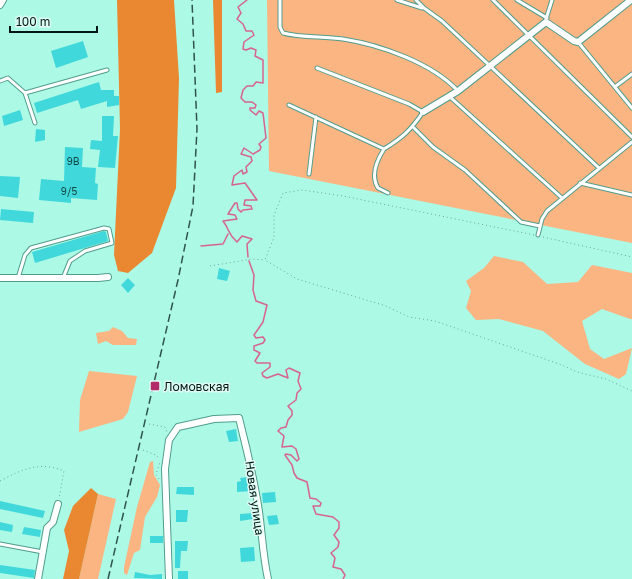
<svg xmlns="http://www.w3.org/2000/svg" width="632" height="579" font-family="'Golos Text',sans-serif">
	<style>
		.green { fill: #fab582 }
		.forest { fill: #ea8831 }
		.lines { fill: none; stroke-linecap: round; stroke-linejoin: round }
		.stream { stroke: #d76391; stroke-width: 1.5 }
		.building { fill: #41d8db }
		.lane-casing { stroke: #519d8c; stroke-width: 5 }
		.street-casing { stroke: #519d8c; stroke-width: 8 }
		.path { stroke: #6ca496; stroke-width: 1; stroke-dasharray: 1 3; stroke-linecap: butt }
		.lane { stroke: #fff; stroke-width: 3 }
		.street { stroke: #fff; stroke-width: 6 }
		.rail { stroke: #30544c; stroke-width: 1.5; stroke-dasharray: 8 4; stroke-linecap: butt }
		.poi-dot { fill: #b32a6a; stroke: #defbf3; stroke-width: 1.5 }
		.labels { text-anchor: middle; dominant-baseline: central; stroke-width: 3; stroke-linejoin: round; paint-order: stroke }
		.number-label { font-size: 10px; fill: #114744 }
		.poi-label { font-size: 12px; fill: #011712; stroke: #defbf3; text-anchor: start }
		.street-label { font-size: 12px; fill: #011712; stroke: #defbf3 }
	</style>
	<rect width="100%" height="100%" fill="#acf9e6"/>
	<path class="green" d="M267 0H632V243L269 171Z
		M494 256 523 262 547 284 578 282 592 265 632 273V319H630L602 309 582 321 590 349 604 359 632 348 626 374 619 379 585 364 543 331 499 319 476 320 466 308 471 291 466 281 484 268Z
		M113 327 122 331 128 338 137 339 136 345H113L106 341 98 344 96 333 109 331Z
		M89 371 137 376 128 412 123 419 79 432 80 400Z
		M153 461 154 475 160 485 157 497 145 517 140 550 134 553 127 575 124 573V567L137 507 150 462Z
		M98 494 116 499 98 579H79Z"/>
	<path class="forest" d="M117 0H174L179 78 176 188 152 253 128 273 118 271 114 255 120 129Z
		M213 0H222V92L216 93Z
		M91 488 98 494 79 579H63L69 551 64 530 73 506Z"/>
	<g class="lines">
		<path class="stream" d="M247 0 238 7 241 13 237 19 243 24 246 31H252L254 35 244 42 243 49 246 50 251 48 256 50 255 56 263 60V83L256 82 253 86H247L243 90 241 98 245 102H252L256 105 255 108H250V110L256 115 259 111 263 113 266 138 259 144 261 147 260 150 253 154 244 148 241 154 251 157 252 161 246 167 247 172 243 174 242 170 234 176 232 185 245 183 257 200H245L244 205 251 206 252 209 243 210 241 212 238 209 237 203H235L228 214 235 215 237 219 223 221C230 230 227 233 237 242L242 236 252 239 247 244 248 257
			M201 246 223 244 228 234
			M249 261 254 275 253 290 256 301 267 305 263 322 254 335 256 338 263 337 265 340 263 343 254 346V350L260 353 255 361 257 363H270V367L262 373 263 376 267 378 278 374 288 378 286 370 289 368 300 373 298 381 301 389 297 393 296 400 288 406 292 411V415L288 420 286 427 281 428 278 431 284 436 282 447 292 446 296 449 299 459 297 461 291 455 286 454 285 455 292 465 294 473 297 478 307 482 310 498 316 499 321 503 320 506H313L316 514 333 517 339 522V528L334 535 339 542 338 547 331 553 335 558 333 567 341 569 345 575 343 579"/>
	</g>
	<path class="building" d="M83 41 88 57 56 68 51 51Z
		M99 82 101 90H114V96H119V105L107 107V101L81 109 78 100 37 113 34 103Z
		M20 110 23 120 4 126 2 116Z
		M102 116H114L113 136H118L115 168 98 167 100 150 90 149 91 140 102 141Z
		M36 129 45 130V140L35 142Z
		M65 147 83 148 82 167 96 168 95 183 98 184 97 200 71 198V203L39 200 41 179 64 181Z
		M0 176 20 177 18 198 0 196Z
		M1 209 34 212 33 223 0 220Z
		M104 231 106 232 108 241 35 263 32 252Z
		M219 268 230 271 227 281 217 279Z
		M128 278 135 285 128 293 121 285Z
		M236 429 238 441 229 442 226 431Z
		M248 477 251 491 237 492V482L241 481 240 478Z
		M177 487H194V495L176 494Z
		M275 492 276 502 263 503 262 493Z
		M0 501 45 511 43 518 0 509Z
		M176 510H188L187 522H176Z
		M253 513V519L240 521V514Z
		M277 515 279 524 269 525 267 516Z
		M0 522 13 525 12 532 0 530Z
		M24 527 41 530 40 537 22 534Z
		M150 536H163V543H150Z
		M175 541H188L187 551H181L180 568H175Z
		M254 547 255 561 241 562 240 548Z
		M0 565 35 570 34 578 0 573Z
		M178 571H188V579H178Z
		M135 572 150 575 162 574V579L134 578Z"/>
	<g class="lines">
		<defs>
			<path id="lane" d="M280 0V27L283 33C301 38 324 36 343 39 381 45 432 63 458 91
				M397 0 422 8
				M416 0 424 8 442 21 599 168
				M493 0 632 137
				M517 0 547 18
				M546 19 552 0
				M578 42 632 108
				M0 81 8 78 25 93 107 70
				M616 86 632 74
				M25 93 35 123
				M450 97 562 198
				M289 105 384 149C402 138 411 130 423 112L409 104 317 68
				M413 127 433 147 465 170 521 222 540 226
				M384 149C377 160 370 175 378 188L388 193
				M309 174 316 117
				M580 183 632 195
				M538 235 542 219 547 211 632 142
				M18 278 25 255 31 248 104 228 109 229 112 243 85 251 70 261 63 278
				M0 544 43 552"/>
			<path id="street" d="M0 5 3 0
				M423 112 458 91 546 22 574 41 578 42 631 0
				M0 278H98L108 277
				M38 579 47 528 53 522 58 504
				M169 579 165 469 169 440 178 427 214 419 239 418C246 445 252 472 257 499 262 526 262 552 268 579"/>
		</defs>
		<use href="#lane" class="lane-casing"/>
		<use href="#street" class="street-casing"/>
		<path class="path" d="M534 235 343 196 302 190 283 193 274 215V237L265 260 297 279 386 306 409 317 435 321 562 365 577 372 606 379 632 391
			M543 237 632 257
			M210 266 252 259 265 260
			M149 424 165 427 167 432
			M143 450 156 455 160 459
			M159 479 156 474 160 462
			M0 481C23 469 39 461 64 471L59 499"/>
		<use href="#lane" class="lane"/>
		<use href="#street" class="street"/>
		<path class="rail" d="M108 579 178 280 193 206 197 129 192 0"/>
	</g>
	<rect class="poi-dot" x="150" y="381" width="10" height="10" rx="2"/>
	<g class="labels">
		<g class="number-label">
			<text x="73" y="161">9В</text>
			<text x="69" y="191">9/5</text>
		</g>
		<g class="poi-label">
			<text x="164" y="386">Ломовская</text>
		</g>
		<g class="street-label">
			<text transform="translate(255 498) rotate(82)">Новая улица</text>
		</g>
	</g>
	<path d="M10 26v6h87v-6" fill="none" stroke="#011712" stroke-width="2"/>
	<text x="16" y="26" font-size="12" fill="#011712" stroke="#defbf3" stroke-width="3" paint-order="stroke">100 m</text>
</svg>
